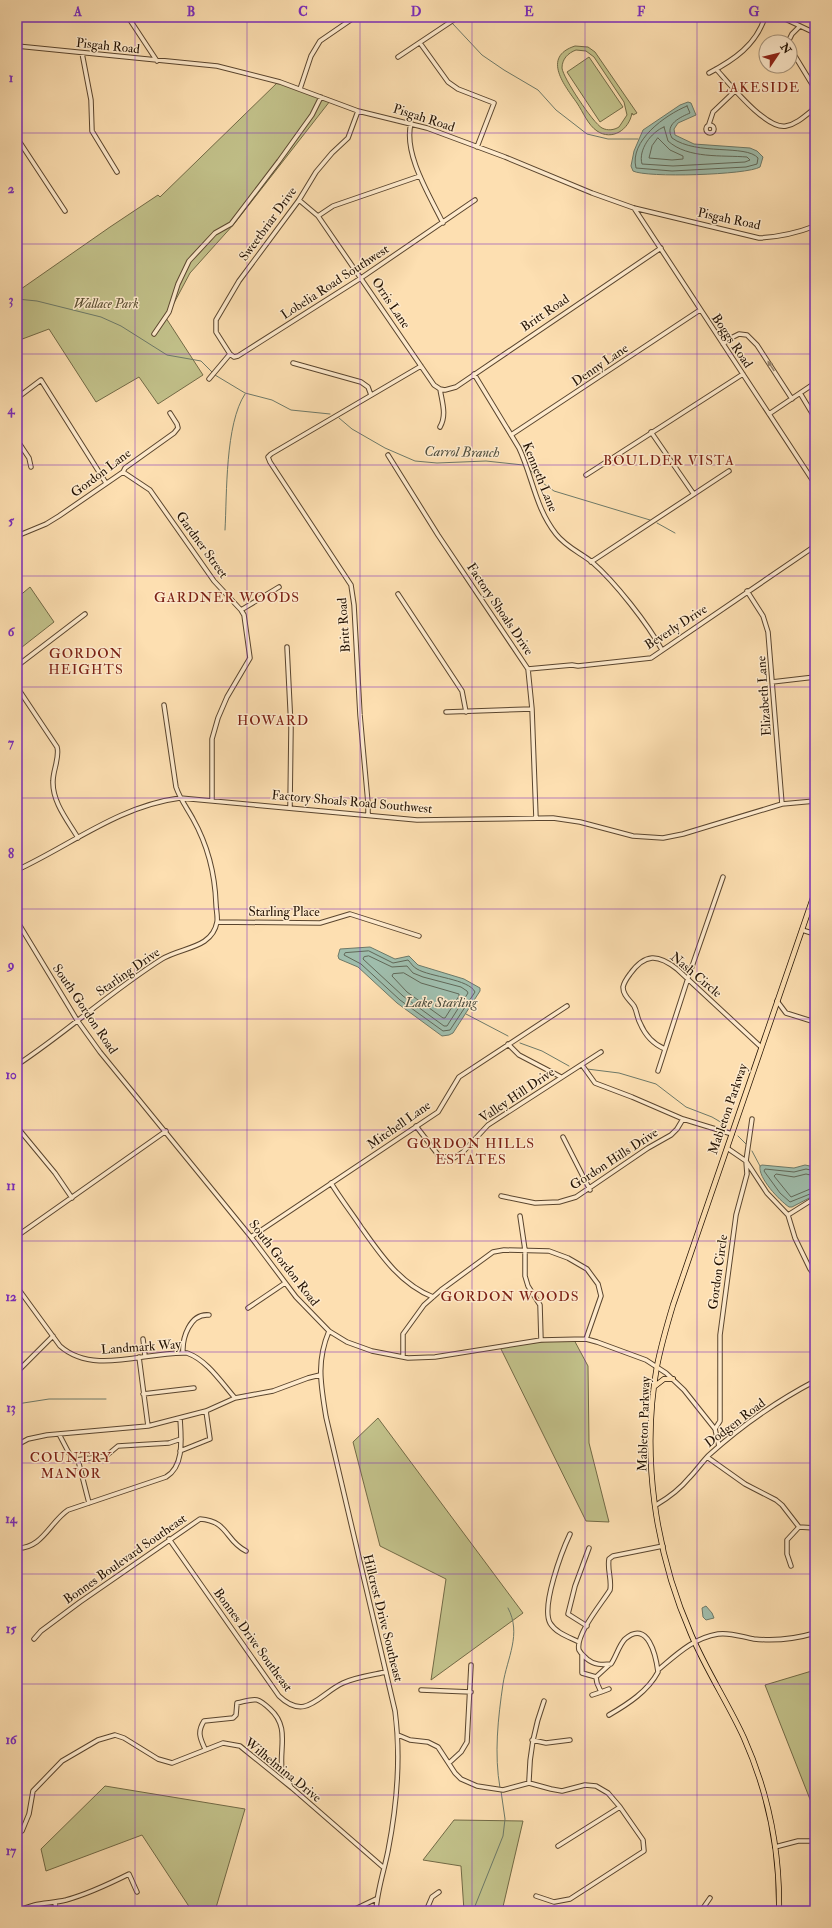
<svg xmlns="http://www.w3.org/2000/svg" width="832" height="1928" font-family="'IM FELL Double Pica',serif">
	<style>
		.green { fill: #c2c18a; stroke: #726a46; fill-rule: evenodd }
		.water { fill: #9fbdac; stroke: #6d7968 }
		.lines { fill: none; stroke-linecap: round; stroke-linejoin: round }
		.shore { stroke: #616858; stroke-width: 1 }
		.stream { stroke: #6d7968; stroke-width: 1 }
		.minor-casing { stroke: #5a452e; stroke-width: 5.5 }
		.major-casing { stroke: #231203; stroke-width: 6 }
		.minor { stroke: #feeacc; stroke-width: 3.5 }
		.major { stroke: #fddfb1; stroke-width: 4.5 }
		.oneway { fill: #9b8972 }
		.grid { fill: none; stroke: #7b2cbf; stroke-width: 1; stroke-opacity: 0.55 }
		.labels { text-anchor: middle; dominant-baseline: central; stroke-width: 3; stroke-linejoin: round; paint-order: stroke }
		.street-label { font-size: 13px; fill: #231203; stroke: #feeacc }
		.park-label { font-size: 13px; font-style: italic; fill: #5b4f32; stroke: #feeacc }
		.neighbourhood-label { font-size: 14px; letter-spacing: 1px; fill: #7a1f14; stroke: #feeacc }
		.water-label { font-size: 14px; font-style: italic; fill: #4e4e3e; stroke: #feeacc }
		.neatline { fill: none; stroke: #7b2cbf; stroke-width: 1.5 }
		.grid-label { font-size: 13px; text-anchor: middle; font-weight: bold; fill: #7b2cbf }
	</style>
	<rect width="100%" height="100%" fill="#fddfb1"/>
	<filter id="stains"><feTurbulence type="fractalNoise" baseFrequency=".005" numOctaves="4"/><feColorMatrix values="0 0 0 0 .2 0 0 0 0 .09 0 0 0 0 .02 0 0 0 .5 -.17"/></filter>
	<radialGradient id="worn" r=".72"><stop offset=".6" stop-color="#630" stop-opacity="0"/><stop offset="1" stop-color="#630" stop-opacity=".3"/></radialGradient>
	<path class="green" d="M575 46 588 47 595 52 637 113 633 115 632 113C629 130 612 141 597 131 588 125 583 112 577 103 565 86 541 57 575 46ZM576 50 586 51 594 57 624 102 627 115 619 127C614 130 608 131 602 128 593 123 563 78 562 68 562 59 568 53 576 50Z
		M589 57 623 107 600 122 567 72Z
		M278 82 330 101 234 224 190 273 166 318 203 375 158 404 139 377 96 402 49 329 17 341V287L21 289 110 227 158 195 160 197Z
		M30 587 54 622 17 651V598Z
		M573 1338 588 1366 589 1443 609 1522 586 1521 500 1347Z
		M378 1418 523 1613 431 1680 446 1579 380 1546 353 1442Z
		M815 1670V1812L765 1685Z
		M105 1786 245 1809 215 1911H192L142 1835 46 1871 41 1849Z
		M454 1820 523 1821 502 1911H464L461 1866 423 1860Z"/>
	<path class="water" d="M688 102 691 103 696 115 678 123 674 129 675 135 694 144 750 148 757 151 763 157 760 167C747 175 646 178 633 171L631 166 634 151 643 130 680 105Z
		M370 947 395 959 409 956 418 965 464 979 480 988V991L453 1033 449 1035 442 1036 397 1003 358 967 339 959 338 956 340 949Z
		M762 1165 794 1168 805 1165 815 1167V1195L792 1207H789C779 1200 758 1178 760 1166Z
		M706 1606 712 1613 714 1618 706 1620 703 1617 702 1608Z"/>
	<g class="lines">
		<path class="shore" d="M687 106 690 113C681 117 664 124 672 138 697 156 746 144 758 158L757 164 746 167 672 171 636 168C629 141 665 115 687 106Z
			M664 127 668 141C688 159 722 155 747 157L750 160 745 162 673 166 642 164C638 150 651 132 664 127Z
			M658 138 670 150 683 156V159L672 160 649 158 652 146Z
			M369 951 393 963 408 960C411 963 413 967 417 969 430 977 469 979 475 992L450 1030 443 1031 400 1000 361 964 344 955 345 953Z
			M369 956 392 967 407 966 413 973 423 977 461 987 467 991 468 993 447 1026H444L403 996 363 959 364 957Z
			M404 973 421 983 459 994V996L445 1018H443L407 992 392 976 393 974Z
			M815 1171 806 1169 794 1172 765 1169 764 1171 780 1193 790 1202 815 1192
			M815 1176 806 1174 794 1177 776 1174 774 1176 791 1197 815 1187"/>
		<path class="stream" d="M446 17 449 20
			M453 24 482 55 504 70 538 90 556 110 587 134 608 139H638
			M17 299 37 301 101 317 121 326 167 355 201 361 212 372
			M215 375 245 393 272 400 291 410 330 414
			M339 418 352 429 385 448 415 461 437 463 486 461 523 465
			M529 469 540 481 554 491 650 520
			M657 523 675 533
			M225 530C227 494 225 424 245 394
			M466 1014 508 1036
			M520 1043 542 1051 569 1066
			M587 1069 619 1073 656 1084 686 1107 712 1117 724 1124
			M738 1136 746 1144
			M752 1151 760 1166
			M17 1404 49 1399H106
			M500 1788C494 1754 498 1718 503 1684 507 1658 522 1634 508 1608
			M473 1911 503 1836 505 1819 501 1791"/>
		<defs>
			<path id="minor" d="M128 17 157 61
				M781 17 815 33
				M208 19V17
				M788 42 792 34 800 26
				M420 43 448 82 458 89 494 103 477 147
				M17 46 217 66 280 82 358 111 427 128 505 157 592 193 634 208 759 238C778 237 797 233 815 226
				M790 48 815 89
				M82 53 91 100 92 131 117 172
				M398 57 458 17
				M716 69C729 83 766 130 786 126 797 124 806 115 815 108
				M709 73C734 60 756 45 765 17
				M300 89 311 56 320 41 355 17
				M411 123C403 154 430 196 443 223
				M709 124 713 112 735 91
				M706 129a4 4 0 1 1 8 0a4 4 0 1 1-8 0Z
				M17 138 65 211
				M299 200 318 216 434 385 440 389C442 402 447 415 440 427
				M634 208 815 484
				M318 216 333 206 420 176
				M154 334 169 312 178 284 189 261 215 233 231 224 279 161 312 115 321 97
				M723 344 731 338 739 334 747 335 757 345 792 399
				M230 354 216 332V320L239 281 299 200 316 172 332 153 348 138 358 111
				M230 354 234 357 238 356 361 278 475 200
				M293 363 361 382 368 387 371 395
				M474 374 519 448C533 478 535 507 556 534 566 547 581 553 592 562 615 582 648 624 662 650
				M209 379 230 354
				M440 389 445 390 456 387 661 248
				M800 393 815 418
				M17 398 41 380 106 483
				M769 414 815 383
				M651 432 693 493
				M511 435 700 310
				M17 440 29 458 31 467
				M388 455 438 535 528 669 532 709 536 818
				M123 472 150 490 214 581 241 610 244 615 250 658 227 697 218 718 212 739V800
				M586 475 743 374
				M17 536 46 524 59 516 123 472 125 468 174 433 178 428 177 424 170 413
				M591 562 729 471
				M747 591 763 616 768 632 782 804
				M398 594 462 691 466 712
				M241 610 279 587
				M287 647 291 728 290 807
				M17 666 85 614
				M528 669 572 665 578 666 651 658 815 546
				M772 682 815 677
				M17 687 57 747C60 757 53 770 53 781 52 802 68 821 78 838
				M446 712 532 709
				M368 815V803L360 715 354 605 351 585 270 462 268 457 271 454 421 366
				M17 870C71 845 119 806 180 798L417 820 553 818 580 822 633 836 663 838 683 834 782 804 815 801
				M17 921 77 1020 100 1052 251 1237 296 1297 329 1331 347 1342 372 1351 408 1358 435 1357 541 1340 586 1339 597 1342 646 1360 666 1373 684 1390 715 1429 719 1446
				M217 922 320 923 350 914 419 936
				M802 930 815 934
				M777 1001 786 1013 815 1022
				M508 1044 519 1055 561 1077
				M665 1049C653 1044 645 1035 640 1023 637 1018 637 1011 634 1006 630 1000 623 996 623 987 624 982 627 978 630 974 645 953 658 954 677 969L761 1047
				M17 1065C67 1032 111 991 162 959 181 947 212 949 217 922 218 917 216 909 216 904 215 875 207 844 193 819 187 808 180 799 176 787L164 705
				M582 1065 595 1083 632 1097 683 1119 732 1134
				M658 1071 688 978 723 877
				M416 1126 439 1156 454 1158 463 1152 488 1125 601 1052
				M17 1127 55 1173 72 1198
				M563 1137 590 1190
				M727 1148 746 1161 767 1193 788 1215 795 1238 810 1269 815 1276
				M331 1183C340 1198 351 1212 361 1227 380 1254 400 1284 433 1297
				M501 1196 535 1203 559 1202 576 1197 648 1148 671 1135 677 1129 683 1119
				M788 1215 815 1198
				M520 1216 525 1250V1276L528 1286 540 1305 541 1340
				M17 1236 166 1131
				M251 1237 438 1112 459 1077 567 1006
				M17 1287 60 1346C94 1376 146 1351 187 1353 207 1360 221 1382 235 1398
				M248 1308 285 1283
				M329 1331C316 1362 321 1385 326 1417L395 1711C401 1757 397 1805 388 1851 384 1871 377 1891 376 1911
				M143 1339 145 1356
				M183 1353C182 1338 190 1313 209 1315
				M139 1357 148 1426
				M403 1357V1334L424 1305 441 1290 493 1252 504 1250 549 1251 568 1258 587 1269 598 1284 601 1296 586 1339
				M17 1372 53 1336
				M143 1394 194 1388
				M715 1429 720 1421V1335L736 1215 747 1174 746 1161 752 1119
				M59 1434 71 1457 76 1460 106 1456 118 1446 169 1443 181 1439
				M17 1445 28 1439 47 1435 148 1426 206 1411 235 1398 273 1391 308 1378 320 1375
				M180 1451 210 1439 206 1411
				M707 1457 745 1484 776 1500 782 1505 799 1527 815 1528
				M78 1460 89 1503
				M656 1505C668 1498 680 1489 689 1478 696 1471 702 1462 709 1455 741 1426 777 1401 815 1381
				M570 1534C562 1551 541 1606 550 1623 556 1633 569 1637 579 1642
				M169 1539 279 1696C306 1722 319 1694 343 1683 356 1677 372 1675 386 1672
				M17 1548C42 1549 50 1522 68 1510L166 1477C185 1466 181 1437 180 1418
				M791 1566 787 1554V1540L799 1527
				M587 1626 568 1614 575 1586 589 1548
				M34 1639 41 1631 80 1602 200 1519C229 1521 225 1541 246 1551
				M582 1655V1673L596 1677 609 1665
				M658 1670C676 1655 693 1638 718 1634 730 1632 742 1637 754 1639 774 1641 795 1639 815 1633
				M421 1690 471 1692
				M601 1692 609 1689
				M592 1695 601 1692 597 1683 596 1677
				M609 1715C628 1704 648 1691 658 1672 656 1656 648 1619 625 1639 619 1645 616 1657 611 1664 602 1665 594 1665 587 1659 584 1656 581 1654 579 1650 575 1635 602 1603 610 1590 612 1579 607 1570 609 1559L613 1556 663 1546
				M398 1735 410 1740 428 1742 438 1747 455 1773 461 1779 477 1786 503 1790 529 1783 551 1789 562 1791 585 1785 596 1786 608 1793 620 1807 643 1840 644 1851 570 1899 554 1902 536 1896
				M532 1740 546 1743 570 1740
				M205 1749C200 1738 197 1732 204 1721L233 1718 236 1715 237 1703C255 1699 256 1696 270 1709 290 1727 279 1748 282 1770 283 1777 289 1781 291 1787
				M449 1763 461 1752 467 1742 471 1665
				M529 1783C529 1754 534 1728 544 1701
				M17 1832 22 1831 29 1814 33 1791 62 1761 98 1740 115 1735 124 1738 158 1759 172 1763 223 1743 240 1746 292 1788 384 1868
				M558 1846 620 1807
				M775 1847 798 1841H815
				M55 1902 56 1911
				M19 1911C34 1902 49 1904 66 1900 88 1894 109 1884 129 1874L137 1892
				M351 1911 376 1899
				M426 1911 432 1897 439 1892
				M701 1911 710 1898"/>
			<path id="major" d="M655 1386 664 1379H673
				M779 1911C780 1852 768 1792 744 1738 728 1703 706 1670 691 1634 655 1552 641 1455 657 1366 661 1346 667 1325 673 1305L815 892"/>
		</defs>
		<use href="#minor" class="minor-casing"/>
		<use href="#major" class="major-casing"/>
		<use href="#minor" class="minor"/>
		<use href="#major" class="major"/>
	</g>
	<defs><path id="oneway-solid" d="M-6-.8H1V-3.2L6.5 0L1 3.2V.8H-6Z"/></defs>
	<use class="oneway" href="#oneway-solid" transform="translate(771 366) rotate(-123)"/>
	<path class="grid" d="M135 17V1911M247 17V1911M360 17V1911M472 17V1911M585 17V1911M697 17V1911M17 133H815M17 244H815M17 354H815M17 465H815M17 576H815M17 687H815M17 798H815M17 909H815M17 1019H815M17 1130H815M17 1241H815M17 1352H815M17 1463H815M17 1574H815M17 1684H815M17 1795H815"/>
	<g class="labels">
		<g class="street-label">
			<text transform="translate(108 46) rotate(6)">Pisgah Road</text>
			<text transform="translate(424 118) rotate(18)">Pisgah Road</text>
			<text transform="translate(729 219) rotate(12)">Pisgah Road</text>
			<text transform="translate(268 224) rotate(-54)">Sweetbriar Drive</text>
			<text transform="translate(335 282) rotate(-33)">Lobelia Road Southwest</text>
			<text transform="translate(391 303) rotate(56)">Orris Lane</text>
			<text transform="translate(545 313) rotate(-34)">Britt Road</text>
			<text transform="translate(732 341) rotate(56)">Boggs Road</text>
			<text transform="translate(600 365) rotate(-34)">Denny Lane</text>
			<text transform="translate(101 473) rotate(-37)">Gordon Lane</text>
			<text transform="translate(540 477) rotate(68)">Kenneth Lane</text>
			<text transform="translate(202 545) rotate(54)">Gardner Street</text>
			<text transform="translate(500 609) rotate(56)">Factory Shoals Drive</text>
			<text transform="translate(344 625) rotate(-94)">Britt Road</text>
			<text transform="translate(676 627) rotate(-33)">Beverly Drive</text>
			<text transform="translate(764 696) rotate(-94)">Elizabeth Lane</text>
			<text transform="translate(352 802) rotate(5)">Factory Shoals Road Southwest</text>
			<text x="284" y="912">Starling Place</text>
			<text transform="translate(128 972) rotate(-35)">Starling Drive</text>
			<text transform="translate(696 975) rotate(40)">Nash Circle</text>
			<text transform="translate(85 1009) rotate(56)">South Gordon Road</text>
			<text transform="translate(517 1095) rotate(-34)">Valley Hill Drive</text>
			<text transform="translate(728 1109) rotate(-71)">Mableton Parkway</text>
			<text transform="translate(399 1125) rotate(-35)">Mitchell Lane</text>
			<text transform="translate(614 1159) rotate(-33)">Gordon Hills Drive</text>
			<text transform="translate(284 1263) rotate(52)">South Gordon Road</text>
			<text transform="translate(718 1272) rotate(-82)">Gordon Circle</text>
			<text transform="translate(141 1347) rotate(-4)">Landmark Way</text>
			<text transform="translate(735 1423) rotate(-37)">Dodgen Road</text>
			<text transform="translate(644 1424) rotate(-88)">Mableton Parkway</text>
			<text transform="translate(125 1559) rotate(-35)">Bonnes Boulevard Southeast</text>
			<text transform="translate(383 1618) rotate(76)">Hillcrest Drive Southeast</text>
			<text transform="translate(253 1640) rotate(54)">Bonnes Drive Southeast</text>
			<text transform="translate(283 1770) rotate(39)">Wilhelmina Drive</text>
		</g>
		<g class="park-label">
			<text x="106" y="304">Wallace Park</text>
		</g>
		<g class="neighbourhood-label">
			<text x="759" y="87">LAKESIDE</text>
			<text x="669" y="460">BOULDER VISTA</text>
			<text x="227" y="597">GARDNER WOODS</text>
			<text x="86" y="653">GORDON<tspan x="86" dy="16">HEIGHTS</tspan></text>
			<text x="273" y="720">HOWARD</text>
			<text x="471" y="1143">GORDON HILLS<tspan x="471" dy="16">ESTATES</tspan></text>
			<text x="510" y="1296">GORDON WOODS</text>
			<text x="71" y="1457">COUNTRY<tspan x="71" dy="16">MANOR</tspan></text>
		</g>
		<g class="water-label">
			<text transform="translate(462 452) rotate(1)">Carrol Branch</text>
			<text x="441" y="1002">Lake Starling</text>
		</g>
	</g>
	<rect width="832" height="1928" fill="none" stroke="#fddfb1" stroke-width="44"/>
	<g transform="translate(778 54) rotate(55)"><circle r="19" fill="#feeacc" stroke="#a6947c"/>
	<path d="M0-3L7 15L0 10L-7 15Z" fill="#8f2418"/>
	<text y="-6" font-size="11" font-weight="bold" text-anchor="middle" fill="#231203">N</text>
	</g>
	<rect x="22" y="22" width="788" height="1884" class="neatline"/>
	<g class="grid-label">
		<text x="78" y="16">A</text>
		<text x="191" y="16">B</text>
		<text x="303" y="16">C</text>
		<text x="416" y="16">D</text>
		<text x="529" y="16">E</text>
		<text x="641" y="16">F</text>
		<text x="754" y="16">G</text>
		<text x="11" y="82">1</text>
		<text x="11" y="193">2</text>
		<text x="11" y="304">3</text>
		<text x="11" y="414">4</text>
		<text x="11" y="525">5</text>
		<text x="11" y="636">6</text>
		<text x="11" y="747">7</text>
		<text x="11" y="858">8</text>
		<text x="11" y="969">9</text>
		<text x="11" y="1079">10</text>
		<text x="11" y="1190">11</text>
		<text x="11" y="1301">12</text>
		<text x="11" y="1412">13</text>
		<text x="11" y="1523">14</text>
		<text x="11" y="1633">15</text>
		<text x="11" y="1744">16</text>
		<text x="11" y="1855">17</text>
	</g>
	<rect width="100%" height="100%" filter="url(#stains)"/>
	<rect width="100%" height="100%" fill="url(#worn)"/>
</svg>
